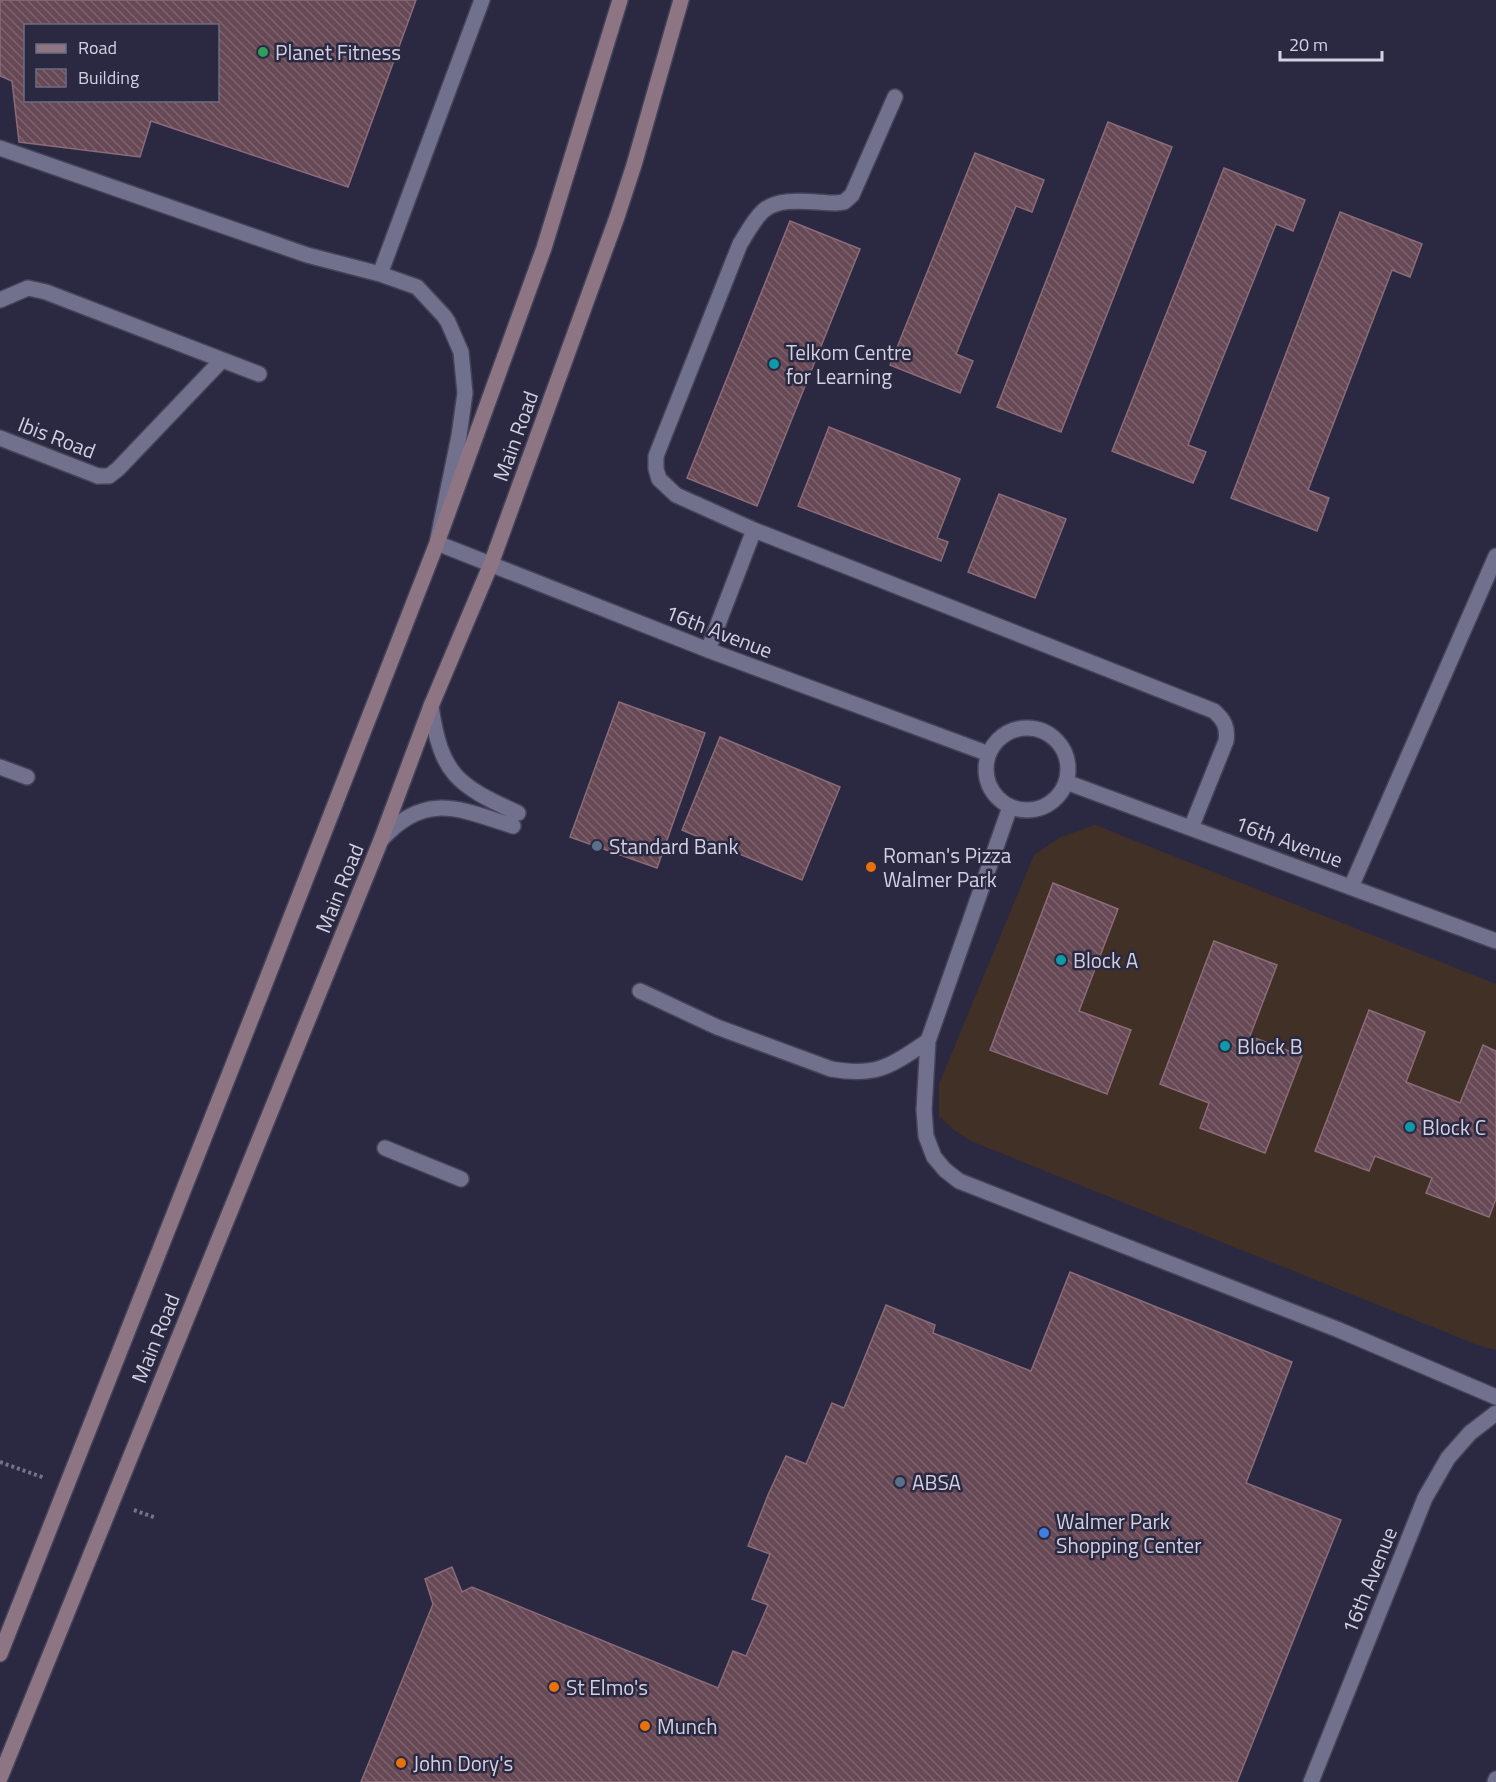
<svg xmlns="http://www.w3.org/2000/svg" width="1496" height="1782" font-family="'Titillium Web',sans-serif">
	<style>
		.commercial { fill: #413026 }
		.building { fill: url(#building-back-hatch); stroke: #8b6b78; stroke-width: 1.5; fill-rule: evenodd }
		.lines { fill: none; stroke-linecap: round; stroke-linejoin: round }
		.lane-casing { stroke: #454358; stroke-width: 18 }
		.street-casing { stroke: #454358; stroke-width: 18 }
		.secondary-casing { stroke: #454358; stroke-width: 18 }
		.path { stroke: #747388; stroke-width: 4; stroke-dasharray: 3 3; stroke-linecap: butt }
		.lane { stroke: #71708d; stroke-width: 15 }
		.street { stroke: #71708d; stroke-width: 15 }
		.secondary { stroke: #8e7584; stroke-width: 15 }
		.leisure-dot { fill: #2e9e5b; stroke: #2b2942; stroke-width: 2 }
		.culture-dot { fill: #0f9aa8; stroke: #2b2942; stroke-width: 2 }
		.service-dot { fill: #5c6f8a; stroke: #2b2942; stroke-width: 2 }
		.food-dot { fill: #e8710a; stroke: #2b2942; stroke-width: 2 }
		.shop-dot { fill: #3f7fe0; stroke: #2b2942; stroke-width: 2 }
		.labels { text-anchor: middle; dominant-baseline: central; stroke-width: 5; stroke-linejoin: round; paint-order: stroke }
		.poi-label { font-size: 21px; fill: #d1d1e1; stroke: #2b2942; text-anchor: start }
		.street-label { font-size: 21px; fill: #d1d1e1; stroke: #2b2942 }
	</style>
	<defs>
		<pattern id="building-back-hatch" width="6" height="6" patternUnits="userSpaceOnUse" patternTransform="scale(1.5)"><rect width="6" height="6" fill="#674955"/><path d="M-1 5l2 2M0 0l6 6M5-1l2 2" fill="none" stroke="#7c626d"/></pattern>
	</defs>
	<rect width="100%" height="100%" fill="#2b2942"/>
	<path class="commercial" d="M1095 825 1496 984V1350L1475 1344 971 1141 954 1130 939 1116V1084L1034 855 1061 837Z"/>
	<path class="building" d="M0 0H416L348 187 151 121 140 157 19 142 12 81 0 76ZM26 26H218V100H26Z
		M1108 122 1172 147 1061 432 997 407Z
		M975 153 1044 180 1032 212 1016 206 956 354 973 361 960 393 890 365Z
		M1224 168 1305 200 1293 231 1276 224 1188 445 1206 452 1193 483 1112 451Z
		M1340 212 1422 244 1410 277 1392 270 1308 490 1329 498 1317 531 1231 498Z
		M790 221 860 249 757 506 687 478Z
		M829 427 960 479 937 538 948 542 941 561 798 506Z
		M999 494 1066 519 1035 598 968 572Z
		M619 702 705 733 657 868 570 837Z
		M720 737 840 787 802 880 682 830Z
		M1053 883 1118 909 1079 1011 1131 1030 1107 1094 990 1050Z
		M1214 941 1277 965 1250 1036 1302 1056 1265 1153 1200 1128 1209 1103 1160 1084Z
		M1369 1010 1425 1032 1406 1082 1460 1103 1483 1045 1496 1051V1199L1489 1217 1426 1193 1432 1178 1375 1156 1369 1171 1315 1151Z
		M1070 1272 1292 1362 1246 1483 1341 1520 1237 1782H361L433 1604 425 1579 452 1567 462 1592 472 1587 718 1688 733 1651 746 1656 768 1605 752 1599 770 1554 748 1546 768 1495 786 1456 806 1464 832 1403 844 1408 886 1305 935 1325 933 1333 1031 1371Z"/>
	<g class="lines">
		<defs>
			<path id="lane" d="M895 97 852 195 844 202 836 203C814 203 779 195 762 212 753 221 747 233 740 244L656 456V469L659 479 676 495 754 530 1214 711C1224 720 1228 727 1226 741L1191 828
				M0 148 307 255 380 274 417 287 444 316 448 322 461 352 465 393 459 436 437 543 708 650 989 754
				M380 274 482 0
				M0 300 28 288 46 292 259 374
				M98 476H109L118 469 222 360
				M708 650 754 530
				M431 706C441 775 457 785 518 813
				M986 769a41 41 0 1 1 82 0a41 41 0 1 1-82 0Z
				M0 767 27 777
				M1066 782 1496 941
				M1010 807 928 1041 924 1110 926 1136 934 1157 945 1170 959 1181 1339 1330 1496 1397
				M382 839C425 791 460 809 513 826
				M1351 887 1496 556
				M640 991 717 1027 831 1069C878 1077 890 1066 928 1041
				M385 1148 461 1179
				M1311 1782 1425 1498 1448 1458 1470 1433 1496 1413
				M1495 1782 1496 1779"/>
			<path id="street" d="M0 438 98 476"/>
			<path id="secondary" d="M0 1654 259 999 437 543 544 248 620 0
				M0 1778 381 840 431 706 491 564 617 217 634 165 681 0"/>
		</defs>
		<use href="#lane" class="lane-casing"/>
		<use href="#street" class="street-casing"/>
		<use href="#secondary" class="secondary-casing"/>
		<path class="path" d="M0 1462 45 1478
			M134 1510 156 1518"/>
		<use href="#lane" class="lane"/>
		<use href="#street" class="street"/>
		<use href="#secondary" class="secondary"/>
	</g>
	<circle class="leisure-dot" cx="263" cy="52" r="6"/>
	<g class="culture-dot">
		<circle cx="774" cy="364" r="6"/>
		<circle cx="1061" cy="960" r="6"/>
		<circle cx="1225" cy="1046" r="6"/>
		<circle cx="1410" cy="1127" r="6"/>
	</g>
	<g class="service-dot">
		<circle cx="597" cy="846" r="6"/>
		<circle cx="900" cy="1482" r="6"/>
	</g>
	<g class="food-dot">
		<circle cx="871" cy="867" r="6"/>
		<circle cx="554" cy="1687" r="6"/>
		<circle cx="645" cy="1726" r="6"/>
		<circle cx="401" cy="1763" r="6"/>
	</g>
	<circle class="shop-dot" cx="1044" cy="1533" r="6"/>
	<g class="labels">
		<g class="poi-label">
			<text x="275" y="52">Planet Fitness</text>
			<text x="786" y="352">Telkom Centre<tspan x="786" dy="24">for Learning</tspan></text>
			<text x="609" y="846">Standard Bank</text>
			<text x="883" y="855">Roman's Pizza<tspan x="883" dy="24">Walmer Park</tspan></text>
			<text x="1073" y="960">Block A</text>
			<text x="1237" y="1046">Block B</text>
			<text x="1422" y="1127">Block C</text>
			<text x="912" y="1482">ABSA</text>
			<text x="1056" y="1521">Walmer Park<tspan x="1056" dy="24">Shopping Center</tspan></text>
			<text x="566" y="1687">St Elmo's</text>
			<text x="657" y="1726">Munch</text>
			<text x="413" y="1763">John Dory's</text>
		</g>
		<g class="street-label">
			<text transform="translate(515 436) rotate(-70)">Main Road</text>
			<text transform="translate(57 437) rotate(21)">Ibis Road</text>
			<text transform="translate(719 631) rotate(21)">16th Avenue</text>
			<text transform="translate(1289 841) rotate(20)">16th Avenue</text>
			<text transform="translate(339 888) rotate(-68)">Main Road</text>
			<text transform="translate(155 1338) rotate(-68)">Main Road</text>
			<text transform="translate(1369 1580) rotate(-68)">16th Avenue</text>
		</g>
	</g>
	<rect x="24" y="24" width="195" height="78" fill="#2b2942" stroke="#6d6c82" stroke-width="1.5"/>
	<rect x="36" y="44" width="30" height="9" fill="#8e7584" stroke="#6d6c82" stroke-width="1.5"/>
	<text x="78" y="54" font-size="18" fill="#d1d1e1">Road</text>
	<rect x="36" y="69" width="30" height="18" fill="url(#building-back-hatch)" stroke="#6d6c82" stroke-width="1.5"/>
	<text x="78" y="84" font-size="18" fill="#d1d1e1">Building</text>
	<path d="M1280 51v9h102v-9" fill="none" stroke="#d1d1e1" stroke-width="3"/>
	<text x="1289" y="51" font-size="18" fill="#d1d1e1" stroke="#2b2942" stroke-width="4.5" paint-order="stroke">20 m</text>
</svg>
